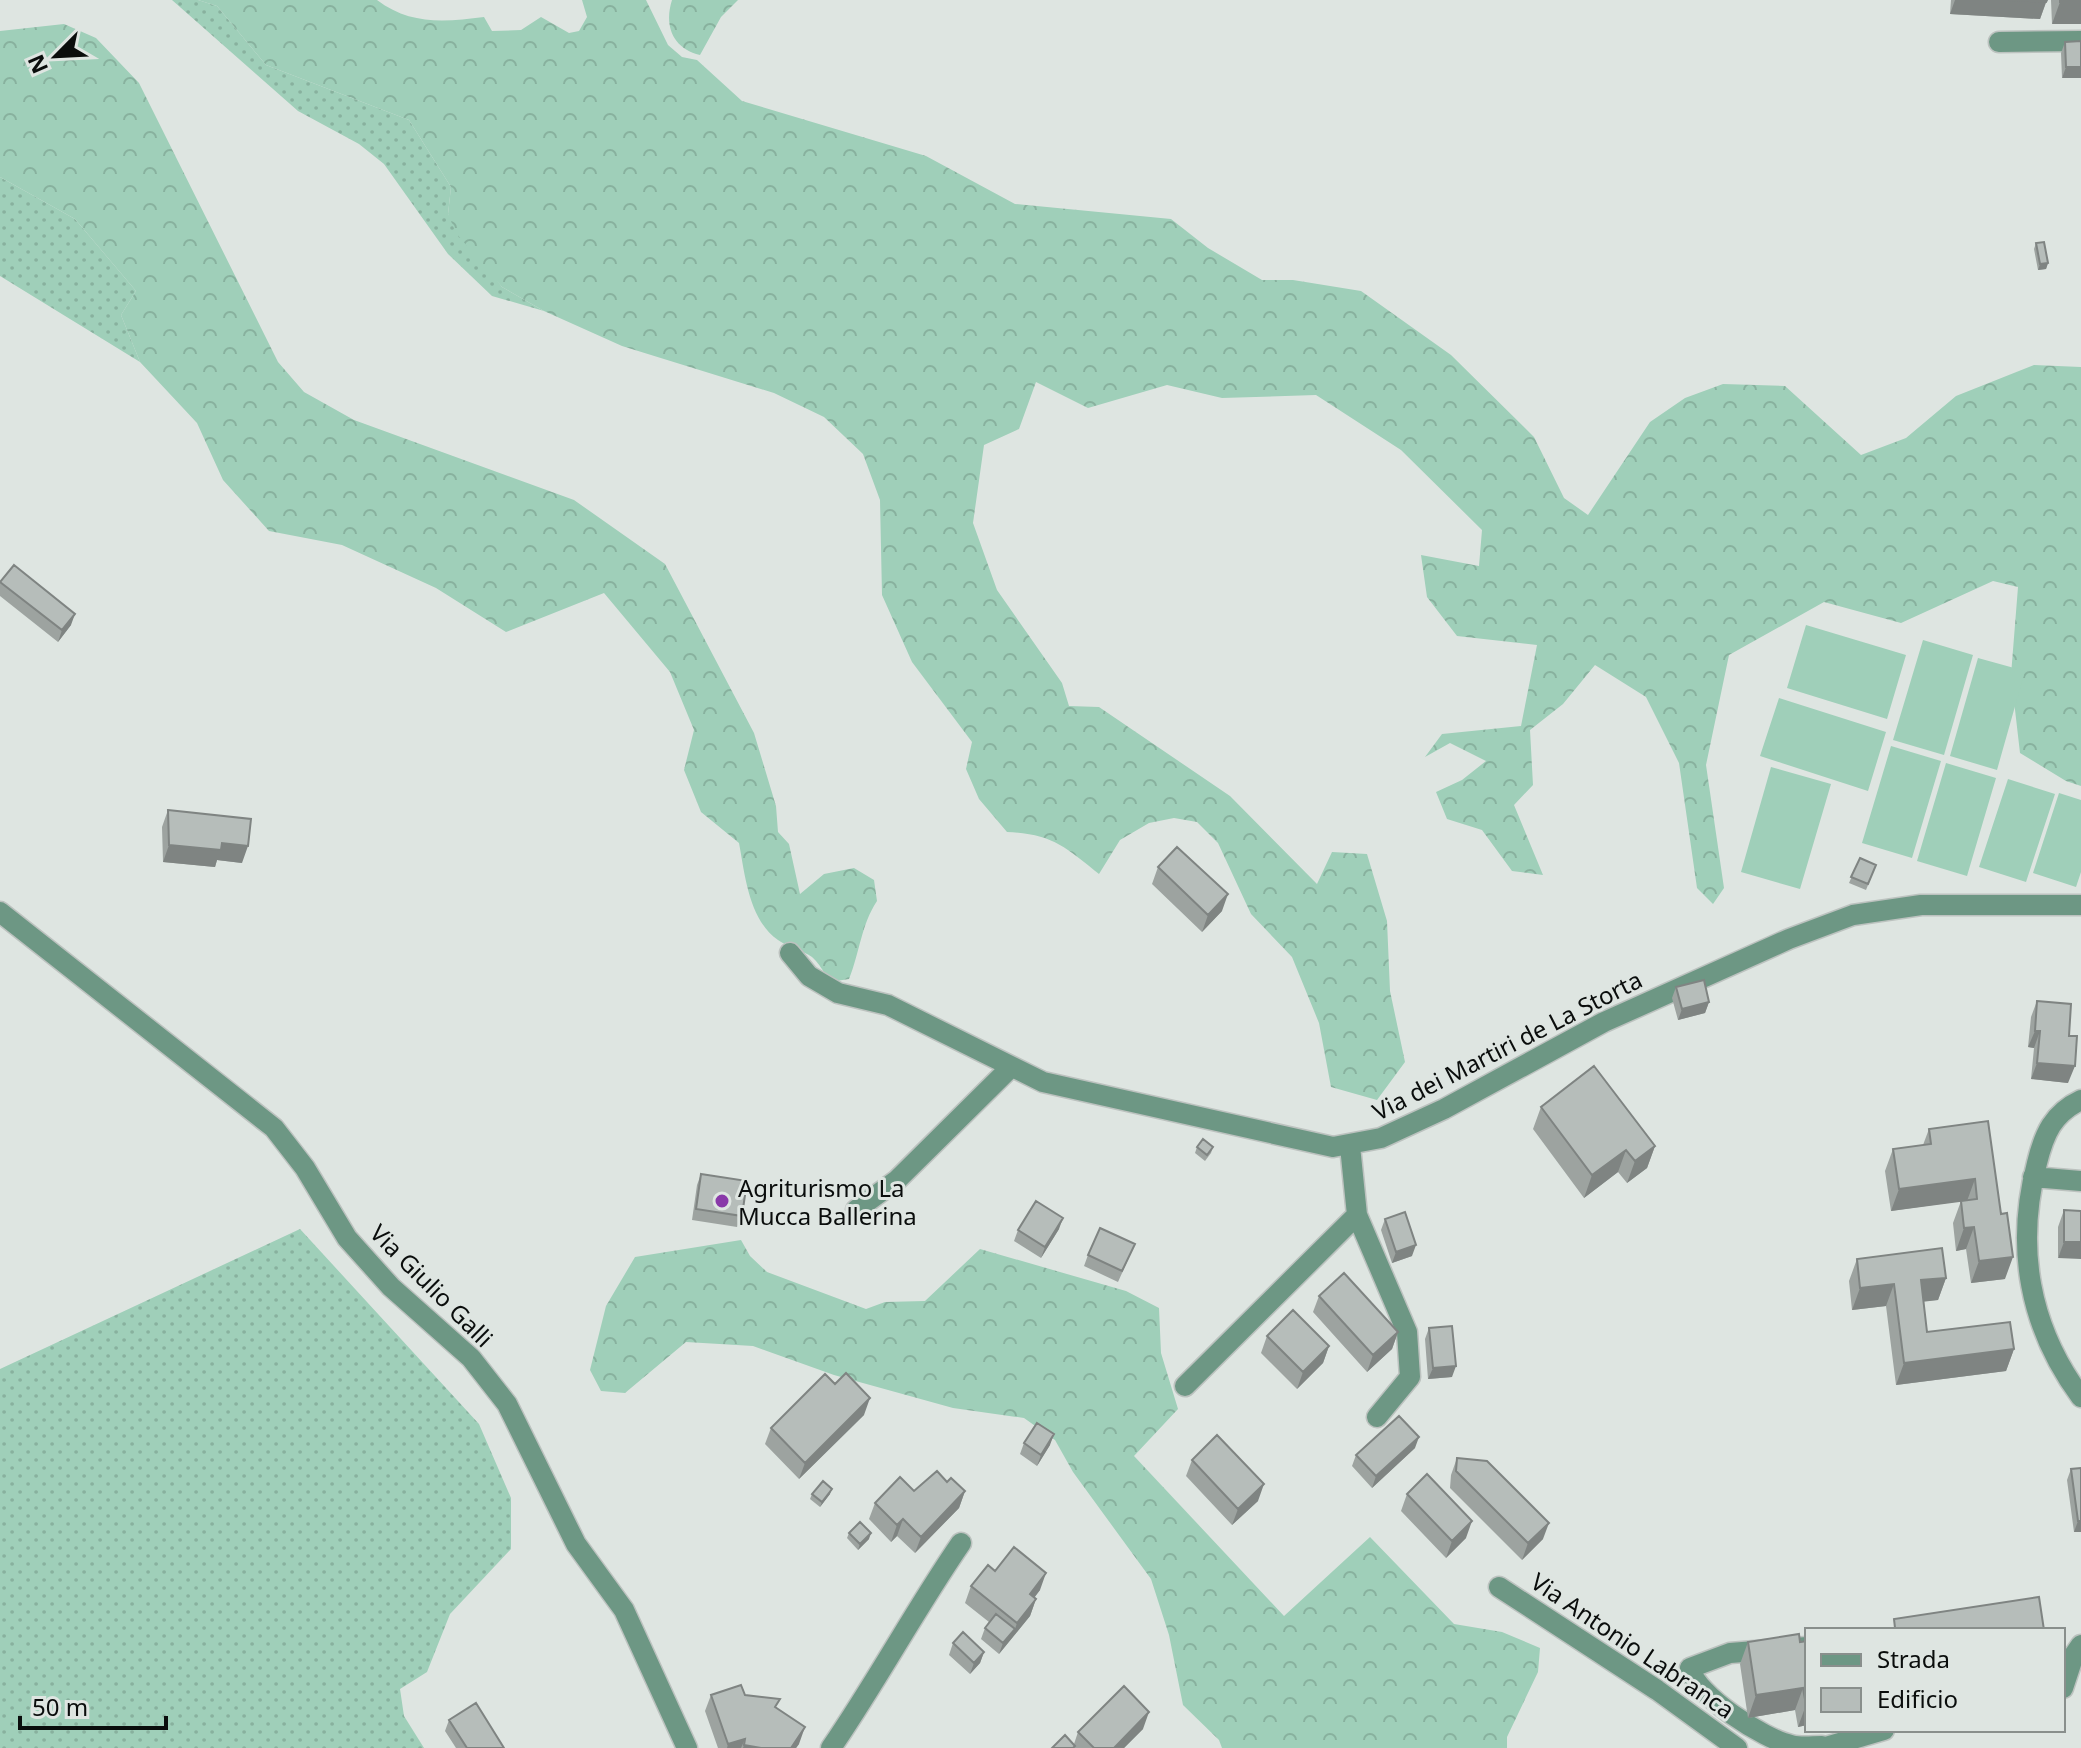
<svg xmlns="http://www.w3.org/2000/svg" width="2081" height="1748" font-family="'Noto Sans',sans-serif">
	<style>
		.grass { fill: url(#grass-dots) }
		.forest { fill: url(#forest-crowns) }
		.pitch { fill: #9fcfb9 }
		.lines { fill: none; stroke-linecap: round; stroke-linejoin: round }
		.minor-casing { stroke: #bcc2bf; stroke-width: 23 }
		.minor { stroke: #6d9784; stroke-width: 20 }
		.wall { fill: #9da3a0 }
		.shaded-wall { fill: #7f8482 }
		.building { fill: #b6bdba; stroke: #7f8482; stroke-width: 2 }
		.poi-dot { fill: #8939a9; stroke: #dee5e1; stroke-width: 3 }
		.labels { text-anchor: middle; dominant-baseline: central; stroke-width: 6; stroke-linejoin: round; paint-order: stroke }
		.street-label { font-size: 24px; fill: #0a0d0c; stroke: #dee5e1 }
		.poi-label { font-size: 24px; fill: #0a0d0c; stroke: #dee5e1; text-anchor: start }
	</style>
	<defs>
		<pattern id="grass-dots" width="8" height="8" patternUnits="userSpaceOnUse" patternTransform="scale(2)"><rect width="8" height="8" fill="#9fcfb9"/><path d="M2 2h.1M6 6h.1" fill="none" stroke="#88b19e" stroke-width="1.8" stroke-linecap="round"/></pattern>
		<pattern id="forest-crowns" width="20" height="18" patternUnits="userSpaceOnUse" patternTransform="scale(2)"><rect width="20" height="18" fill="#9fcfb9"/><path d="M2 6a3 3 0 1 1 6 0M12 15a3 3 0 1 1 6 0" fill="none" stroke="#88b19e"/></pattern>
	</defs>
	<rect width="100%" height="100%" fill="#dee5e1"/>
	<path class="grass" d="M172 0H198L217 6 266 65 409 120 451 187 448 214 502 287 544 311 492 296 448 254 384 164 359 144 298 111Z
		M0 177 75 219 136 291 121 315 140 362 0 276Z
		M300 1229 479 1424 511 1498V1549L450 1614 427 1672 400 1689 404 1716 424 1748H0V1369Z"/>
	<path class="forest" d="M198 0H377C410 25 444 22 484 17L492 31 521 30 541 17 569 33 579 31 587 17 582 0H646L668 45 682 57 697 60 742 101 926 156 1015 204 1171 219 1208 248 1262 280H1293L1361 291 1451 355 1534 437 1564 498 1588 515 1650 422 1685 398 1723 384 1785 386 1861 455 1906 438 1956 396 2034 365 2081 367V786L2066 781 2020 753 2011 675 2018 587 1993 581 1901 623 1824 602 1729 655 1706 765 1724 888 1713 904 1697 888 1679 763 1646 697 1595 665 1563 704 1530 730 1533 785 1514 805 1543 875 1512 871 1482 830 1447 819 1436 792 1462 780 1486 761 1450 743 1425 757 1442 734 1521 726 1537 645 1457 636 1427 597 1421 555 1479 566 1482 530 1401 450 1316 395 1222 398 1167 385 1088 408 1036 382 1019 429 984 445 973 523 997 590 1062 683 1069 706 1099 707 1230 796 1317 884 1332 852 1367 854 1387 921 1390 991 1405 1062 1377 1100 1331 1087 1319 1023 1292 957 1251 914 1218 843 1197 822 1174 818 1149 823 1120 840 1099 874C1064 846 1052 834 1007 832L979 799 966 769 972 742 912 662 882 595 880 500 863 454 824 417 774 393 622 346 544 311 502 287 456 233 448 214 451 187 409 120 266 65 217 6Z
		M672 0H738L721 17 700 55C672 48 664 25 672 0Z
		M64 24 96 38 139 83 278 362 304 392 354 420 574 500 665 564 754 733 776 806 778 832 789 844 800 894 824 874 854 868 874 880 877 901C861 925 860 952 849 979L830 982C808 943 808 960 778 940 749 920 745 875 739 843L701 812 684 770 694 730 670 672 604 593 506 632 436 588 342 545 269 531 223 480 197 423 140 362 121 315 136 291 75 219 0 177V31Z
		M741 1240 750 1256 767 1272 866 1309 885 1302 925 1301 980 1249 1126 1291 1159 1308 1161 1353 1178 1409 1134 1456 1284 1616 1370 1537 1454 1624 1502 1632 1540 1648 1538 1672 1507 1737V1748H1222L1219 1740 1183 1705 1169 1635 1151 1579 1073 1472 1055 1440 1024 1418 953 1408 834 1375 753 1346 686 1342 625 1393 601 1391 590 1370 606 1306 635 1257Z"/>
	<path class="pitch" d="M1806 625 1906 655 1887 719 1787 688Z
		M1923 640 1973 655 1944 755 1893 740Z
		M1978 658 2025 671 1997 770 1950 756Z
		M1779 698 1886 732 1868 791 1760 756Z
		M1891 746 1941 761 1912 858 1862 843Z
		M1946 763 1996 778 1967 876 1917 861Z
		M1771 767 1831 784 1800 889 1741 872Z
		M2008 779 2055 794 2026 882 1979 867Z
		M2059 793 2081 800V872L2076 887 2033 873Z"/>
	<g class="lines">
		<defs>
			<path id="minor" d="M1999 42 2081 41
				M0 912 274 1128 305 1168 347 1238 391 1287 471 1358 507 1404 576 1544 624 1610 687 1748
				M790 953 809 976 838 993 888 1005 1043 1082 1333 1147 1381 1138 1444 1109 1604 1022 1789 939 1853 915 1921 905H2081
				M2081 1100C2053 1113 2044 1134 2037 1163 2015 1247 2029 1327 2081 1397
				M1350 1146 1357 1215 1407 1332 1410 1377 1377 1417
				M2033 1177 2081 1181
				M856 1210 897 1180 1011 1067
				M1185 1386 1357 1215
				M1499 1587 1657 1690 1737 1748
				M1807 1647 1730 1653 1690 1668C1696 1696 1764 1739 1791 1745 1801 1748 1812 1746 1822 1746
				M2063 1688 2074 1655 2081 1645
				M831 1748C877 1681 915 1610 961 1543
				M1822 1748 1884 1730"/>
		</defs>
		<use href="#minor" class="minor-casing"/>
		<use href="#minor" class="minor"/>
	</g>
	<path class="wall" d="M1951 0H2047L2040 19 1950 14Z
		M2051 0H2081L2052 24Z
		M2081 41 2062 78 2061 53 2065 42Z
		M2036 243 2048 263 2046 269 2038 270 2034 249Z
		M0 582 71 625 58 642 0 596Z
		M168 810 242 863 217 860 215 867 163 862 162 827Z
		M1860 858 1876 865 1866 890 1849 883Z
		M1158 867 1222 911 1202 932 1152 884Z
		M1676 987 1709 1002 1705 1013 1678 1020 1672 998Z
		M2037 1001 2069 1036 2068 1083 2031 1079 2034 1048 2028 1047 2031 1017Z
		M1541 1107 1655 1146 1647 1168 1627 1183 1618 1172 1584 1198 1533 1129Z
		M1988 1121 2005 1279 1971 1283 1966 1249 1956 1251 1953 1223 1961 1201 1891 1211 1885 1171 1893 1149 1923 1145 1929 1129Z
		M1197 1147H1213L1211 1153 1205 1161 1195 1153Z
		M701 1174 742 1216 737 1227 692 1220 697 1185Z
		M2064 1210 2081 1211 2058 1258V1227Z
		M1385 1219 1412 1256 1392 1263 1381 1230Z
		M1059 1229 1041 1258 1014 1241 1018 1230Z
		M1135 1244 1118 1282 1084 1266 1088 1255Z
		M1857 1259 1946 1278 1938 1300 1923 1301 1927 1332 2014 1349 2006 1371 1896 1385 1886 1306 1852 1310 1849 1281Z
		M1319 1296 1398 1332 1392 1349 1367 1372 1313 1312Z
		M1429 1328 1452 1377 1428 1379 1425 1339Z
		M1267 1336 1329 1346 1323 1363 1297 1389 1261 1353Z
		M864 1415 799 1479 765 1444 771 1428Z
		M1024 1443 1050 1445 1037 1466 1020 1454Z
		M1415 1448 1372 1488 1352 1466 1356 1455Z
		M1457 1458 1543 1539 1522 1560 1450 1488 1451 1475Z
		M1192 1460 1258 1501 1232 1525 1186 1476Z
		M2081 1468V1532H2074L2067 1480 2071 1469Z
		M947 1482 965 1491 959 1508 915 1553 897 1536 891 1542 869 1519 875 1503Z
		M812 1494H830L820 1507 810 1499Z
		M1407 1494 1466 1538 1446 1558 1401 1511Z
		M849 1533 869 1539 858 1550 847 1538Z
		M995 1571 1040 1590 1034 1598 1036 1599 1030 1616 999 1654 981 1639 985 1628 989 1622 965 1603 971 1586Z
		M1807 1641V1725L1798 1727 1795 1710 1748 1718 1740 1664 1748 1642H1800Z
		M953 1643 984 1652 980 1663 970 1674 949 1655Z
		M711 1695H745L777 1708 799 1744 796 1748H718L705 1711Z
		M449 1720 504 1748H456L445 1731Z
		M1143 1729 1124 1748H1052L1074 1744 1078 1732Z"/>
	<path class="shaded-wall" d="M1955 0H2009L2046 2 2040 19 1950 14Z
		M2060 2H2081V24H2052Z
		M2066 67H2081V78H2062Z
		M2048 263 2046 269 2038 270 2040 264Z
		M75 614 71 625 58 642 62 630Z
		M222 843 248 846 242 863 217 860 215 867 163 862 169 845Z
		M1228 894 1222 911 1202 932 1208 915Z
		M1709 1002 1705 1013 1678 1020 1682 1009Z
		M2035 1031H2040L2034 1048 2028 1047Z
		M2037 1063 2075 1066 2068 1083 2031 1079Z
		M1655 1146 1647 1168 1627 1183 1635 1161Z
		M1626 1150 1618 1172 1584 1198 1592 1175Z
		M1975 1179 1967 1201 1891 1211 1899 1189Z
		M1063 1218 1059 1229 1041 1258 1045 1247Z
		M1974 1227 1966 1249 1956 1251 1964 1228Z
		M2064 1242H2081V1259L2058 1258Z
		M1416 1245 1412 1256 1392 1263 1396 1252Z
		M2013 1257 2005 1279 1971 1283 1979 1261Z
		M1946 1278 1938 1300 1913 1303 1921 1280Z
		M1894 1284 1886 1306 1852 1310 1860 1288Z
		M1398 1332 1392 1349 1367 1372 1373 1355Z
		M1329 1346 1323 1363 1297 1389 1303 1372Z
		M2014 1349 2006 1371 1896 1385 1904 1363Z
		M1456 1366 1452 1377 1428 1379 1433 1368Z
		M870 1398 864 1415 799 1479 805 1463Z
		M1054 1434 1050 1445 1037 1466 1041 1455Z
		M1419 1437 1415 1448 1372 1488 1376 1476Z
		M1264 1484 1258 1501 1232 1525 1238 1509Z
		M832 1489 830 1494 820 1507 822 1502Z
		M965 1491 959 1508 915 1553 921 1537Z
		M903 1519 897 1536 891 1542 897 1525Z
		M1472 1521 1466 1538 1446 1558 1452 1541Z
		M2078 1521H2081V1532H2074Z
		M1549 1523 1543 1539 1522 1560 1528 1543Z
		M871 1533 869 1539 858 1550 860 1544Z
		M1046 1573 1040 1590 1024 1611 1030 1594Z
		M1036 1599 1030 1616 999 1654 1003 1643 1015 1629 1017 1623Z
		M984 1652 980 1663 970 1674 974 1663Z
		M1803 1688 1795 1710 1748 1718 1756 1695Z
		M1807 1704V1725L1798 1727 1806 1705Z
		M1149 1712 1143 1729 1124 1748H1114Z
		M805 1727 799 1744 796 1748H791Z
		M745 1739 741 1748H727L728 1744Z
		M744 1745 761 1748H743Z"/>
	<path class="building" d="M2009 0H2047L2046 2Z
		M2060 0H2081V2H2060Z
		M2081 41V67H2066L2065 42Z
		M2044 242 2048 263 2040 264 2036 243Z
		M14 565 75 614 62 630 0 582Z
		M168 810 251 819 248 846 222 843 221 850 169 845Z
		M1177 847 1228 894 1208 915 1158 867Z
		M1860 858 1876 865 1868 884 1851 877Z
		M1704 980 1709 1002 1682 1009 1676 987Z
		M2037 1001 2071 1004 2069 1036H2077L2075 1066 2037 1063 2040 1031H2035Z
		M1594 1066 1655 1146 1635 1161 1626 1150 1592 1175 1541 1107Z
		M1988 1121 2001 1214 2007 1213 2013 1257 1979 1261 1974 1227 1964 1228 1961 1201 1977 1199 1975 1179 1899 1189 1893 1149 1931 1144 1929 1129Z
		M1203 1139 1213 1147 1207 1155 1197 1147Z
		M701 1174 747 1181 742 1216 696 1209Z
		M1036 1201 1063 1218 1045 1247 1018 1230Z
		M2064 1210 2081 1211V1242H2064Z
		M1405 1212 1416 1245 1396 1252 1385 1219Z
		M1100 1228 1135 1244 1122 1271 1088 1255Z
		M1942 1248 1946 1278 1921 1280 1927 1332 2010 1322 2014 1349 1904 1363 1894 1284 1860 1288 1857 1259Z
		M1344 1273 1398 1332 1373 1355 1319 1296Z
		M1293 1310 1329 1346 1303 1372 1267 1336Z
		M1452 1326 1456 1366 1433 1368 1429 1328Z
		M846 1373 870 1398 805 1463 771 1428 825 1374 835 1384Z
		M1399 1416 1419 1437 1376 1476 1356 1455Z
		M1037 1423 1054 1434 1041 1455 1024 1443Z
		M1217 1435 1264 1484 1238 1509 1192 1460Z
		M1457 1458 1487 1461 1549 1523 1528 1543 1456 1471Z
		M2081 1468V1521H2078L2071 1469Z
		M937 1471 947 1482 951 1478 965 1491 921 1537 903 1519 897 1525 875 1503 900 1477 914 1491Z
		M1427 1474 1472 1521 1452 1541 1407 1494Z
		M823 1481 832 1489 822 1502 812 1494Z
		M860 1522 871 1533 860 1544 849 1533Z
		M1014 1547 1046 1573 1030 1594 1036 1599 1017 1623 971 1586 988 1565 995 1571Z
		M2039 1597 2044 1630H1880L1895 1628 1894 1619Z
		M996 1614 1015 1629 1003 1643 985 1628Z
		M963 1632 984 1652 974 1663 953 1643Z
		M1799 1634 1800 1642 1807 1641V1704L1806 1705 1803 1688 1756 1695 1748 1642Z
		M741 1685 745 1695 780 1699 775 1707 805 1727 791 1748H761L744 1745 745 1739 728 1744 711 1695Z
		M1124 1686 1149 1712 1114 1748H1094L1078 1732Z
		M476 1703 504 1748H467L449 1720Z
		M1065 1735 1075 1746 1073 1748H1052Z"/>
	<circle class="poi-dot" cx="722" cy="1201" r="8"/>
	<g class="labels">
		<g class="street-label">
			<text transform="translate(1507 1045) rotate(-27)">Via dei Martiri de La Storta</text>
			<text transform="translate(432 1285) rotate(45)">Via Giulio Galli</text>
			<text transform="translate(1633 1645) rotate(34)">Via Antonio Labranca</text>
		</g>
		<g class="poi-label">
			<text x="738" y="1187">Agriturismo La<tspan x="738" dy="28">Mucca Ballerina</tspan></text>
		</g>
	</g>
	<rect x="1805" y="1628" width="260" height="104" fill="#dee5e1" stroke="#898f8c" stroke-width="2"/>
	<rect x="1821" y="1654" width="40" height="12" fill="#6d9784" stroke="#898f8c" stroke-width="2"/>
	<text x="1877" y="1668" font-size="24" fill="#0a0d0c">Strada</text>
	<rect x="1821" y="1688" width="40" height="24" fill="#b6bdba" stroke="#898f8c" stroke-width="2"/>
	<text x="1877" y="1708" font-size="24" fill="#0a0d0c">Edificio</text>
	<g transform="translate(56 56) rotate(246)" stroke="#dee5e1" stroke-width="6" paint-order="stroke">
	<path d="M0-6L14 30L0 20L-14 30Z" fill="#0a0d0c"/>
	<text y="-12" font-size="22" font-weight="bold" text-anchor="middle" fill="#0a0d0c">N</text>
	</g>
	<path d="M20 1716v12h146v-12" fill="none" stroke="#0a0d0c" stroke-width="4"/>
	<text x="32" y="1716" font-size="24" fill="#0a0d0c" stroke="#dee5e1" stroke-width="6" paint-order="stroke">50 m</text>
</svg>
